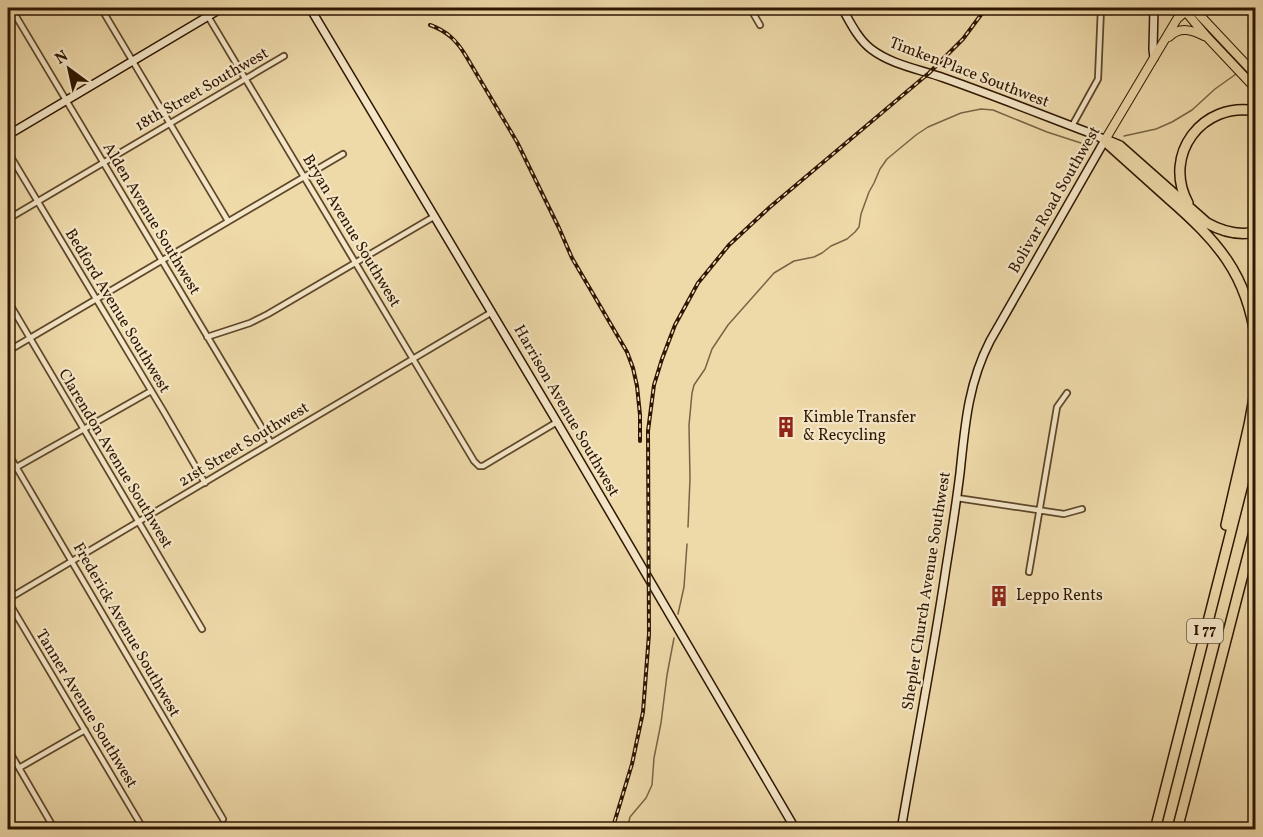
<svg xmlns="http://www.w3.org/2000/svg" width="1263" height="837" font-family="Vollkorn,serif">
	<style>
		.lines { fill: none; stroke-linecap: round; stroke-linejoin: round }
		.stream { stroke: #7a6343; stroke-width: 1.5 }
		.street-casing { stroke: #5e472a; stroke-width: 8 }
		.secondary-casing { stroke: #2e1600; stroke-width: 10 }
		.primary-casing { stroke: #2e1600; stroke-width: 10 }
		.highway-casing { stroke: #2e1600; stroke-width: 12 }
		.street { stroke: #f4e6c7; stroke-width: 4.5 }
		.secondary { stroke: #f4e6c7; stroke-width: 7 }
		.primary { stroke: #eed9a9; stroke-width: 8 }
		.highway { stroke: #eed9a9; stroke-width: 9 }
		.rail-casing { stroke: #2e1600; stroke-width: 4 }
		.rail { stroke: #f4e6c7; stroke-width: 1.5; stroke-dasharray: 4.5; stroke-linecap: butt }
		.labels { text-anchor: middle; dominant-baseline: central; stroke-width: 4.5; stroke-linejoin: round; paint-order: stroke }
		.shield { fill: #f4e6c7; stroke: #69543c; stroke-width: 1.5 }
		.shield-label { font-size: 15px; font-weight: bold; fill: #2e1600 }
		.street-label { font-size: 16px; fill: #2e1600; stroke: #f4e6c7 }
		.poi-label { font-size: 16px; fill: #2e1600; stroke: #f4e6c7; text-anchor: start }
	</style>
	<rect width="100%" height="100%" fill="#eed9a9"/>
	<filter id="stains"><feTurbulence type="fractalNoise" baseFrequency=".00333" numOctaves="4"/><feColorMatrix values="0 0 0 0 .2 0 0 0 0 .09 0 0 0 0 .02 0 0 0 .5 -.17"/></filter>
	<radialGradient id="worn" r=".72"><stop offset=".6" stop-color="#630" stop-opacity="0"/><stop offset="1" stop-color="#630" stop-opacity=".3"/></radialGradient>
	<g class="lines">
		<path class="stream" d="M1250 65 1256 61
			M1124 136 1156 129 1172 122 1192 110 1215 89 1236 74
			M688 527 690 479 689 425 692 393 694 385 705 369 712 349 728 325 774 273 794 261 814 257 822 253 831 246 847 239 855 232 859 227 861 214 869 192 874 183 880 169 887 159 916 135 928 127 961 113 981 109 993 110 1047 132 1084 144H1090
			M678 614 684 587 687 544
			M627 830 630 817 646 798 652 785 654 758 661 723 667 675 674 638"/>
		<defs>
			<path id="street" d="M11 8 271 443
				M101 8 228 221
				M203 8 474 461 479 466H483L557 422
				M750 8 760 25
				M1072 126 1098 79 1101 8
				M8 152 164 412 205 483
				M8 219 284 56
				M8 301 202 629
				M207 337 250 323 268 314 435 216
				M8 351 343 154
				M8 453 223 819
				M8 472 151 391
				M957 498 1064 514 1082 509
				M1029 572 1057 407 1067 393
				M8 599 492 312
				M8 601 144 830
				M8 749 55 830
				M19 768 85 730"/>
			<path id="secondary" d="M310 8 557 422 796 830
				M842 8C850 22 858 39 871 49 892 65 919 69 944 78 995 96 1045 116 1095 135L1105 140 990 341C968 384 965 425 960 473 956 505 951 537 946 568 933 656 916 742 901 830
				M1154 58 1153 49 1154 8
				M8 135 222 8"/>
			<path id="primary" d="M1193 8 1256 75
				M1185 11 1207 37 1256 89
				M1169 37C1180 26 1192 30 1204 36
				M1105 140 1177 19 1189 8"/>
			<path id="highway" d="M1105 140 1109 145C1129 163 1148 180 1168 198 1217 241 1247 273 1256 341
				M1108 141 1120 146 1207 223C1223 232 1238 236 1256 232
				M1188 203C1162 155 1202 101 1256 111
				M1226 525 1249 425 1256 387
				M1155 830 1256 433
				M1177 830 1256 524"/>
		</defs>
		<use href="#street" class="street-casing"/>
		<use href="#secondary" class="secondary-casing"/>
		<use href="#primary" class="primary-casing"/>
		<use href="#highway" class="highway-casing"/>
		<use href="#street" class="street"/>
		<use href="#secondary" class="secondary"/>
		<use href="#primary" class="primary"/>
		<use href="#highway" class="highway"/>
		<defs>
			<path id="rail" d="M430 25C447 31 457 41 466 56L517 142 559 228 572 258 627 352 633 368 637 386 640 415V441
				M612 830 632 764 643 712 649 634 648 431 654 385 662 359 675 325 698 283 729 245 770 207 929 73 963 39 986 8"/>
		</defs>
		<use href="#rail" class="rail-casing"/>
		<use href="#rail" class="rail"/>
	</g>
	<defs>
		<symbol id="building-bare" viewBox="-9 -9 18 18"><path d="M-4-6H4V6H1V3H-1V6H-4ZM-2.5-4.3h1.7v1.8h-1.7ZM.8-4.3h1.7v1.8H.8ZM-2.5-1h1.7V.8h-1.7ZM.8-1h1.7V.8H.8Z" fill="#8f2418" stroke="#f4e6c7" stroke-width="2.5" paint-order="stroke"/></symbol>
	</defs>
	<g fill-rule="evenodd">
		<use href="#building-bare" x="771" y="412" width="30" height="30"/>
		<use href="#building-bare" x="984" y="581" width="30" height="30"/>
	</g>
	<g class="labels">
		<rect class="shield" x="1187" y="619" width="36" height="24" rx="4.5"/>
		<g class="shield-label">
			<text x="1205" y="631">I 77</text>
		</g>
		<g class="street-label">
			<text transform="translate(969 73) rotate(21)">Timken Place Southwest</text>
			<text transform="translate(202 90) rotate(-30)">18th Street Southwest</text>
			<text transform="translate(1055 200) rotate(-60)">Bolivar Road Southwest</text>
			<text transform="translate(151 219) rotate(59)">Alden Avenue Southwest</text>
			<text transform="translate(351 231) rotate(59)">Bryan Avenue Southwest</text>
			<text transform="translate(117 311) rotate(59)">Bedford Avenue Southwest</text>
			<text transform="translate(566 411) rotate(60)">Harrison Avenue Southwest</text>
			<text transform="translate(244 445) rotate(-31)">21st Street Southwest</text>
			<text transform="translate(115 459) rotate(59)">Clarendon Avenue Southwest</text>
			<text transform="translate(927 591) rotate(-81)">Shepler Church Avenue Southwest</text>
			<text transform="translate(126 630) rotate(60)">Frederick Avenue Southwest</text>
			<text transform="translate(86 709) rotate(59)">Tanner Avenue Southwest</text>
		</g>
		<g class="poi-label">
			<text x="803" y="418">Kimble Transfer<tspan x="803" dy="18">&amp; Recycling</tspan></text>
			<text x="1016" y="596">Leppo Rents</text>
		</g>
	</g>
	<rect width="1263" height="837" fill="none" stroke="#eed9a9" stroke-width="30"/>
	<rect x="9" y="9" width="1245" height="819" fill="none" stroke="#2e1600" stroke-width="3"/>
	<rect x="15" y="15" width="1233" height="807" fill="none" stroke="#2e1600" stroke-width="1.5"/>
	<g transform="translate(69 69) rotate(327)" stroke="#f4e6c7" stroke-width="4.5" paint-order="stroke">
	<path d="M0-4.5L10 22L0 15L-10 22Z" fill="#2e1600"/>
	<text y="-9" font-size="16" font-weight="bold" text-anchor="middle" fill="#2e1600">N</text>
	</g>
	<rect width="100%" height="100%" filter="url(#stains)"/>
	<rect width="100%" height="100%" fill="url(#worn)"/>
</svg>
